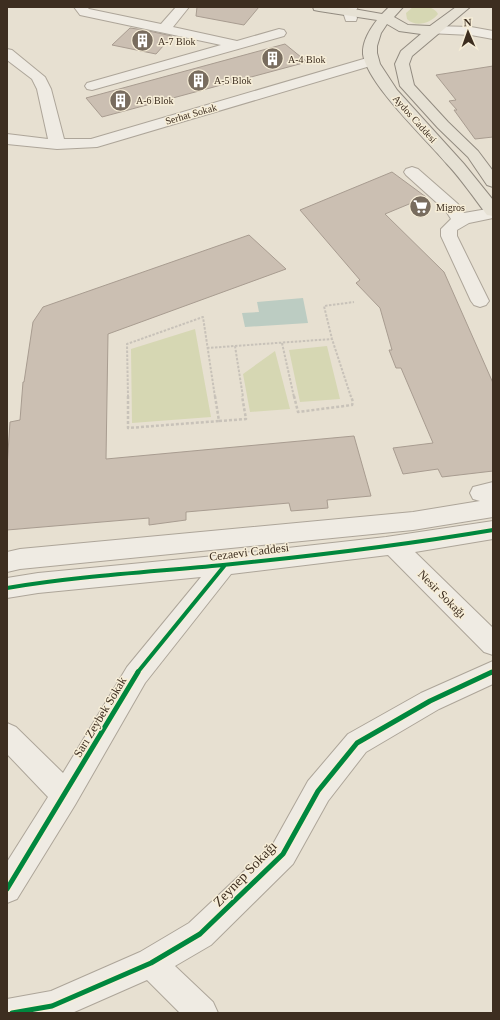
<svg xmlns="http://www.w3.org/2000/svg" width="500" height="1020" font-family="Georgia,serif">
	<style>
		.green { fill: #d6d7b3 }
		.water { fill: #bcccc2 }
		.building { fill: #cbbfb2; stroke: #a89c90 }
		.lines { fill: none; stroke-linecap: round; stroke-linejoin: round }
		.minor-casing { stroke: #ada599; stroke-width: 2 }
		.major-casing { stroke: #928b80; stroke-width: 2 }
		.path-far1 { stroke: #c8c2b9; stroke-width: 2; stroke-dasharray: 2.5 1.5; stroke-linecap: butt }
		.path { stroke: #c8c2b9; stroke-width: 2.5; stroke-dasharray: 3 2; stroke-linecap: butt }
		.minor { fill: #efebe3; fill-rule: evenodd }
		.major { fill: #e6e1d4; fill-rule: evenodd }
		.cycleway-far1-casing { stroke: #f7eed8; stroke-width: 6 }
		.cycleway-casing { stroke: #f7eed8; stroke-width: 8 }
		.cycleway-far1 { stroke: #00873e; stroke-width: 4 }
		.cycleway { stroke: #00873e; stroke-width: 5 }
		.labels { text-anchor: middle; dominant-baseline: central; stroke-width: 3; stroke-linejoin: round; paint-order: stroke }
		.far-poi-label { font-size: 10px; fill: #3d2e20; stroke: #f7eed8; text-anchor: start }
		.far-street-label { font-size: 10px; fill: #3d2e20; stroke: #f7eed8 }
		.street-label { font-size: 12px; fill: #3d2e20; stroke: #f7eed8 }
		.near-street-label { font-size: 14px; fill: #3d2e20; stroke: #f7eed8 }
	</style>
	<rect width="100%" height="100%" fill="#e7e0d1"/>
	<path class="green" d="M413 7C422 7 433 5 438 14 431 23 416 28 407 19L406 13Z
		M195 329 211 417 132 423 131 349Z
		M327 346 340 399 300 402 289 350Z
		M275 351 290 409 250 412 243 374Z"/>
	<path class="water" d="M303 298 308 323 245 327 242 313 259 312 257 302Z"/>
	<path class="building" d="M197 7H259L244 25 196 16Z
		M130 28 144 30 172 36 156 54 112 45Z
		M285 44 307 62 102 117 86 98Z
		M493 66V137L475 139 454 110H457L449 101 456 100 436 75Z
		M392 172 426 197 385 214 444 272 493 383V471L442 477 438 469 403 474 393 448 433 443 401 368H396L389 350H392L380 308 356 283 360 280 300 210Z
		M249 235 286 269 108 334 106 459 354 436 371 496 327 500 328 508 291 511 289 503 186 512V520L149 525V518L7 530V467L10 422 20 420 23 382H24L33 322 43 307Z"/>
	<g class="lines">
		<defs>
			<path id="minor" d="M74 7H87L89 9 161 24 176 7H189L173 27 237 41 279 29 284 30 286 33 284 36 92 90 87 89 85 86 87 83 221 45 80 15Z
				M346 7H358L355 12 357 18 356 21H346L343 12Z
				M433 26 471 27 493 31V39L471 35 428 33 426 30 428 27Z
				M7 49 12 50 45 77 51 89 64 139H91L367 58 372 57 377 58 379 61 377 64 97 147 57 149 7 144V134L48 139 37 89 32 79 7 60Z
				M412 167 418 169 458 204 464 213 493 208V218L469 223 457 230V236L489 301 486 305 480 307 474 305 471 301 441 236V229L451 219 446 211 406 175 404 172 406 169Z
				M493 482V517L413 530 20 569 7 572V552L20 549 413 512 480 501 473 499 470 493 473 487Z
				M493 521V539L415 552 493 628V655L484 652 388 555 231 574 145 683 75 805 17 899 7 903V862L48 797 7 754V723L16 727 63 773 127 667 201 577 38 593 7 598V578L38 573 225 555 386 537Z
				M493 661V684L439 709 366 752 328 801 293 864 211 945 175 966 213 1002 218 1013H180L147 980 72 1013H7V999L51 991 140 952 189 923 273 844 308 781 348 734 421 693Z"/>
			<path id="major" d="M313 7H342L382 14 389 7H403L394 17 408 25 430 26 456 7H470L412 56 409 64 414 85 448 122 478 151 493 171V187L487 185 468 157 438 128 400 86 395 64 401 51 421 34 399 31 387 24 381 33 377 46V53L380 64 397 90 464 164 493 200V216L487 215C474 198 462 180 447 164 427 140 367 84 363 54 362 42 370 29 377 20L319 11 314 10Z"/>
		</defs>
		<use href="#minor" class="minor-casing"/>
		<use href="#major" class="major-casing"/>
		<path class="path-far1" d="M282 343 294 397
			M235 346 243 397
			M207 348 332 339
			M128 397 127 344 203 317 215 397
			M351 397 332 339 324 306 354 302"/>
		<path class="path" d="M128 396V428L219 421
			M215 396 219 421
			M294 396 298 412 352 405 353 402 351 396
			M219 421 246 419 242 396"/>
		<use href="#minor" class="minor"/>
		<use href="#major" class="major"/>
		<defs>
			<path id="cycleway-far1" d="M7 588C78 576 151 572 223 565 313 556 404 545 493 530
				M137 673 225 565
				M490 673 493 672"/>
			<path id="cycleway" d="M7 889 138 672
				M12 1013 52 1006 151 963 200 934 283 854 318 791 357 743 430 701 492 672"/>
		</defs>
		<use href="#cycleway-far1" class="cycleway-far1-casing"/>
		<use href="#cycleway" class="cycleway-casing"/>
		<use href="#cycleway-far1" class="cycleway-far1"/>
		<use href="#cycleway" class="cycleway"/>
	</g>
	<defs>
		<symbol id="building-disc" viewBox="-11 -11 22 22"><circle r="9.5" fill="#786c5e" stroke="#f7eed8"/><path d="M-4-6H4V6H1V3H-1V6H-4ZM-2.5-4.3h1.7v1.8h-1.7ZM.8-4.3h1.7v1.8H.8ZM-2.5-1h1.7V.8h-1.7ZM.8-1h1.7V.8H.8Z" fill="#fff"/></symbol>
		<symbol id="supermarket-disc" viewBox="-11 -11 22 22"><circle r="9.5" fill="#786c5e" stroke="#f7eed8"/><path d="M-6-5.5h2.5l.6 2H6L4.5 2H-2.5L-4.4-4H-6ZM-1.5 3.2a1.3 1.3 0 1 0 .1 0ZM3 3.2a1.3 1.3 0 1 0 .1 0Z" fill="#fff"/></symbol>
	</defs>
	<g fill-rule="evenodd">
		<use href="#building-disc" x="130" y="28" width="25" height="25"/>
		<use href="#building-disc" x="260" y="46" width="25" height="25"/>
		<use href="#building-disc" x="186" y="68" width="25" height="25"/>
		<use href="#building-disc" x="108" y="88" width="25" height="25"/>
		<use href="#supermarket-disc" x="408" y="194" width="25" height="25"/>
	</g>
	<g class="labels">
		<g class="far-poi-label">
			<text x="158" y="41">A-7 Blok</text>
			<text x="288" y="59">A-4 Blok</text>
			<text x="214" y="80">A-5 Blok</text>
			<text x="136" y="100">A-6 Blok</text>
			<text x="436" y="207">Migros</text>
		</g>
		<g class="far-street-label">
			<text transform="translate(191 114) rotate(-16)">Serhat Sokak</text>
			<text transform="translate(415 119) rotate(48)">Aydos Caddesi</text>
		</g>
		<g class="street-label">
			<text transform="translate(249 552) rotate(-7)">Cezaevi Caddesi</text>
			<text transform="translate(442 594) rotate(45)">Nesir Sokağı</text>
			<text transform="translate(100 717) rotate(-59)">Sarı Zeybek Sokak</text>
		</g>
		<g class="near-street-label">
			<text transform="translate(245 874) rotate(-46)">Zeynep Sokağı</text>
		</g>
	</g>
	<rect width="500" height="1020" fill="none" stroke="#3d2e20" stroke-width="16"/>
	<g transform="translate(468 32) rotate(358)" stroke="#f7eed8" stroke-width="3" paint-order="stroke">
	<path d="M0-3L7 15L0 10L-7 15Z" fill="#3d2e20"/>
	<text y="-6" font-size="11" font-weight="bold" text-anchor="middle" fill="#3d2e20">N</text>
	</g>
</svg>
